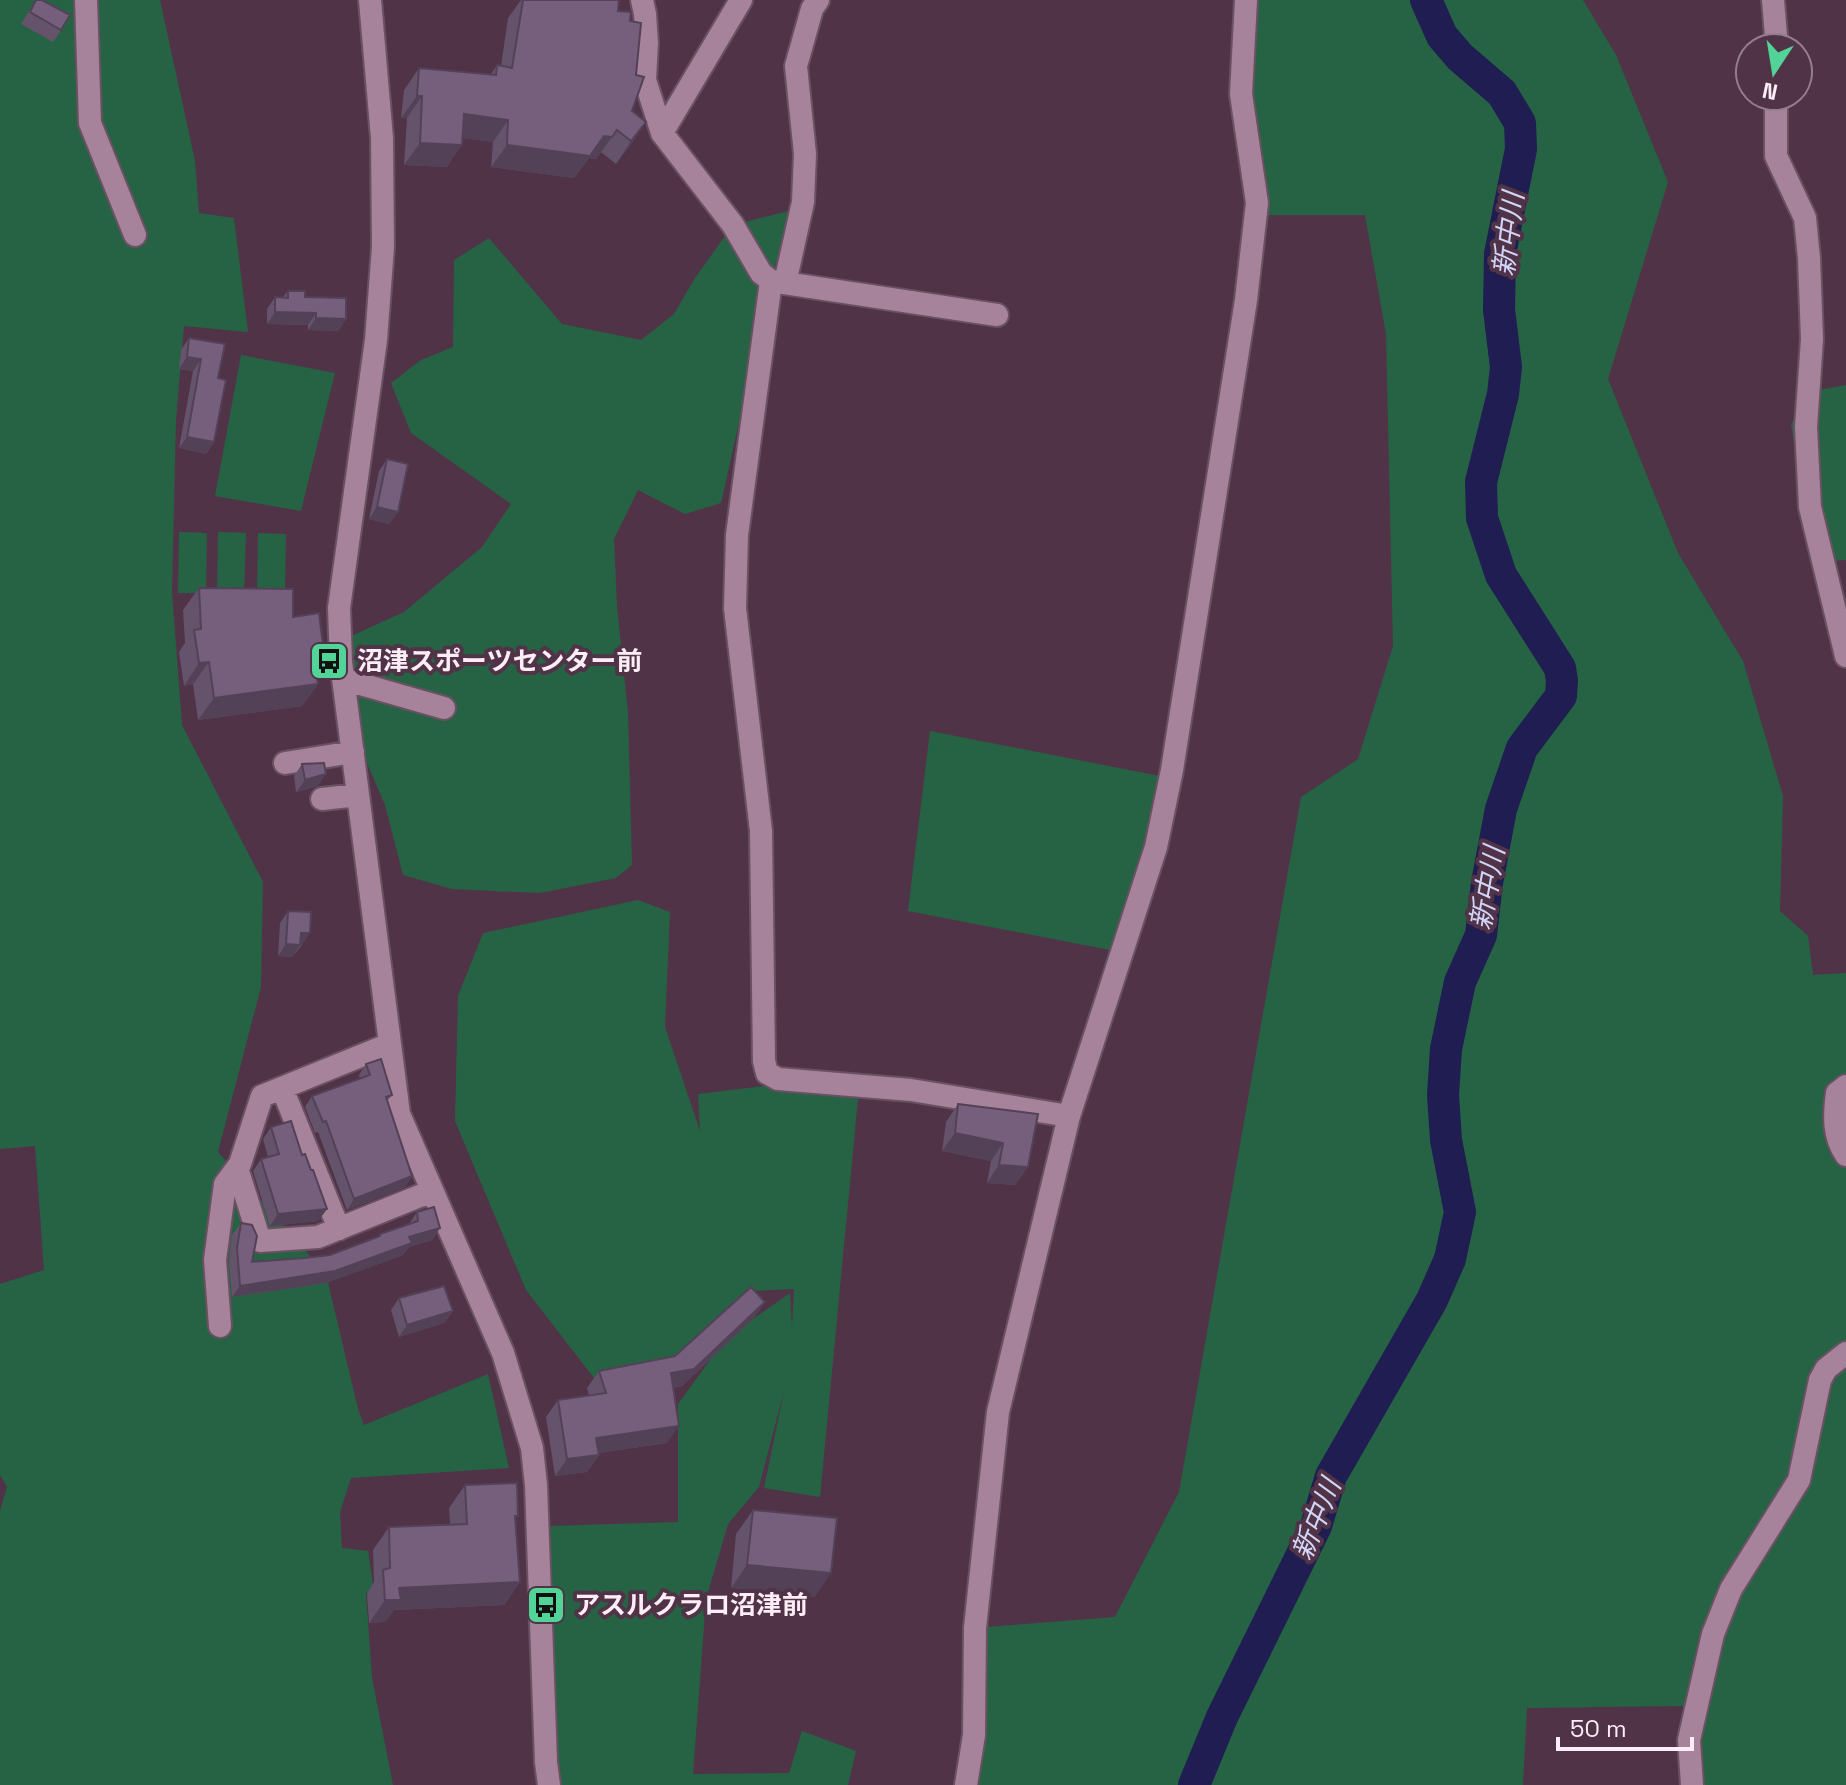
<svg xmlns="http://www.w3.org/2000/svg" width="1846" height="1785" font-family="'Space Grotesk','Noto Sans JP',sans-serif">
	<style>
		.green { fill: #266345 }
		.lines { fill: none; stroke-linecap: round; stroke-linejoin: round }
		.river { stroke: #1f1d51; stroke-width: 32 }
		.minor-casing { stroke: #695162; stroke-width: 26 }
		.minor { stroke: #a6839a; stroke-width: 22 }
		.wall { fill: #65526b }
		.shaded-wall { fill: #534257 }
		.building { fill: #765f7c; stroke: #534257; stroke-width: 2 }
		.labels { text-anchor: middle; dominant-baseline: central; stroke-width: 8; stroke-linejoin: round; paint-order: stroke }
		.poi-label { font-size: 26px; font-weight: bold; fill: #fdedf7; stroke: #503347; text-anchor: start }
		.water-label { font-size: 28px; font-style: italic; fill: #d1d5f8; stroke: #503347 }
	</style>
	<rect width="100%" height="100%" fill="#503347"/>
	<path class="green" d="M0 0H160L195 161 199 213 234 218 248 332 184 326 176 420 172 592 182 725 263 882 261 987 218 1152 326 1274 358 1409 364 1425 488 1374 509 1468 351 1478 340 1512 342 1548 368 1551 374 1591 366 1592 372 1678 393 1785H0V1511L7 1487 0 1475V1284L44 1270 35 1146 0 1149Z
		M1259 0H1583L1616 55 1668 182 1608 379 1678 553 1743 661 1783 796 1780 911 1808 936 1813 975 1846 973V1785H1695L1683 1706 1527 1708 1523 1785H963L975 1628 1115 1617 1179 1492 1301 797 1358 759 1393 646 1386 334 1365 215H1267L1244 44Z
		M796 209 773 271 721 503 685 514 638 490 614 539 617 606 628 713 632 865 616 878 540 893 452 889 403 875 385 805 348 719 349 637 404 612 482 547 511 504 411 433 391 383 421 360 453 347 454 260 489 238 562 324 641 340 674 314 695 278 733 225Z
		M241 355 335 373 301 511 215 496Z
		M1846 385V560L1833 561 1810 529 1791 425 1808 392Z
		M179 532 207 533 206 593H178Z
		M218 532 246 533 244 594 217 593Z
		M258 533 286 534 285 594 257 593Z
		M930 731 1165 777 1115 951 908 911Z
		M638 900 670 912 665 1027 700 1131 698 1094 805 1081 858 1099 820 1497 764 1488 784 1391 759 1487 728 1524 706 1599 693 1774 789 1773 802 1731 856 1751 848 1785H556L547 1526 678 1522V1404L726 1338 790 1293 792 1327 794 1289 754 1291 665 1366 597 1382 526 1290 455 1121 458 996 483 933Z"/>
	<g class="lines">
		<path class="river" d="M1194 1785 1222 1717 1316 1526 1331 1476 1432 1300 1450 1259 1460 1212 1446 1140 1443 1095 1446 1049 1460 982 1481 935 1487 883 1501 809 1522 748 1561 696 1562 681 1560 668 1501 575 1482 518 1481 482 1503 394 1506 367 1499 310 1500 254 1521 149 1520 123 1502 93 1460 57 1442 36 1426 0"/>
		<defs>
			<path id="minor" d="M86 0 90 123 135 235
				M370 0 382 138 383 247 376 340 339 608 341 662 399 1114 503 1353 532 1448 536 1485 546 1762 549 1785
				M642 0 645 14 647 43 645 80 662 133 733 225 761 273 771 281 997 315
				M1773 0 1777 48
				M1776 96V156L1805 218 1809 258 1812 339 1806 427 1810 507 1846 656
				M662 133 741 0
				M771 281 737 535 735 608 761 831 764 1061 767 1073 778 1079 911 1090 1069 1116
				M785 283 803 202 805 154 796 66 812 9 818 0
				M343 679 444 708
				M285 763 353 752
				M322 799 358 795
				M1846 1086 1837 1093C1834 1115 1833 1136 1846 1155
				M282 1088 339 1229
				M237 1168 260 1241 318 1237 432 1191
				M220 1326 215 1260 225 1184 240 1164 262 1096 390 1044
				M966 1785 974 1735 975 1628 998 1412 1069 1116 1156 847 1172 770 1246 300 1257 203 1241 94 1246 0
				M1692 1785 1689 1740 1713 1634 1731 1589 1799 1480 1820 1380 1826 1369 1846 1353"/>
		</defs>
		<use href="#minor" class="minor-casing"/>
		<use href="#minor" class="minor"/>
	</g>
	<path class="wall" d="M36 0 61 30 53 42 21 24Z
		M521 0H619L618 11 630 21 632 111 646 122 631 144 616 164 601 152 596 159 589 158 574 178 491 167 493 142 463 138 447 167 404 165 407 118H401L404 90 419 68 491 74 497 65 501 66 508 18Z
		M288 291 305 297 346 319 338 331 308 330V325L267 324V309L275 297H283Z
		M189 338 218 378 214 442 206 454 179 448 193 371 179 369 181 350Z
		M387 459 398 512 389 524 369 519 379 471Z
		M199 588 293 617 316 666 318 684 302 706 198 720 193 684 184 686 179 652 185 643 183 610Z
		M302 764 318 786 296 792 294 776Z
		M288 911 302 945 292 957 278 956 280 923Z
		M366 1064 392 1095 387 1101 412 1176 405 1187 347 1210 318 1132 315 1133 305 1107 312 1096 360 1079 359 1075Z
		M958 1104 1028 1167 1015 1185 987 1183 991 1161 942 1151 946 1122Z
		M271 1127 302 1155 311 1170 327 1209 318 1221 270 1226 253 1171 261 1159 268 1157 263 1139Z
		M417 1212 440 1228 432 1240 409 1247 403 1255 326 1283 232 1297 229 1260 232 1235 241 1223 252 1262 305 1258 330 1255 377 1238 380 1234 409 1224Z
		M399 1298 453 1311 444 1323 399 1337 391 1310Z
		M765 1302 753 1319 682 1386 673 1388 667 1443 598 1453 599 1455 587 1472 555 1476 546 1417 558 1400 589 1395 587 1388 599 1371 675 1356Z
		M465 1485 515 1519 520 1582 504 1605 394 1610 385 1622 369 1623 367 1593 374 1582 373 1550 389 1527 450 1524 449 1508Z
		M753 1510 815 1597 731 1588 736 1534Z"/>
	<path class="shaded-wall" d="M417 96H422L407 118H401Z
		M464 114 508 120 493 142 448 136Z
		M646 122 631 144 616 164 631 141Z
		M604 136 612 137 596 159 589 158 574 178 491 167 507 145Z
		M420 143 462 145 447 167 404 165Z
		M275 312 316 313 308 325 267 324Z
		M316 318 346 319 338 331 308 330Z
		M187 357 201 359 193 371 179 369Z
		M187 437 214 442 206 454 179 448Z
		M377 507 398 512 389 524 369 519Z
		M324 653 309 675 314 654Z
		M209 662 193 684 184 686 199 663Z
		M318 684 302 706 198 720 214 698Z
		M326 774 318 786 296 792 305 780Z
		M301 933H310L302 945H297H300L292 957 278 956 286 944Z
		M955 1133 1003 1143 991 1161 942 1151Z
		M999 1165 1028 1167 1015 1185 987 1183Z
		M412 1176 405 1187 347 1210 354 1199Z
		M327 1209 318 1221 270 1226 278 1214Z
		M440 1228 432 1240 409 1247 403 1255 326 1283 232 1297 240 1286Z
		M765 1302 753 1319 682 1386 659 1390 671 1373Z
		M453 1311 444 1323 399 1337 407 1325Z
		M679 1426 667 1443 584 1455 596 1438Z
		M599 1455 587 1472 555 1476 567 1459Z
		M747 1565 831 1573 815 1597 731 1588Z
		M520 1582 504 1605 394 1610 385 1622 369 1623 385 1600 399 1588Z"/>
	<path class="building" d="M36 0H42L70 15 61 30 30 12Z
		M523 0H619L618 11 631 12 630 21 641 23 636 75 644 77 632 111 646 122 631 141 617 130 612 137 604 136 590 156 507 145 508 120 464 114 462 145 420 143 422 96H417L419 68 496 75 497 65 512 68Z
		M288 291H305V297L346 298V319L316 318V313L275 312V297L288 298Z
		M189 338 225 344 218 378 226 380 214 442 187 437 201 359 187 357Z
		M387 459 408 464 398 512 377 507Z
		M199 588 293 589V617L319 613 324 653 314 654 318 684 214 698 209 662 199 663 194 630 201 629Z
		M324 763 326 774 305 780 302 764Z
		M288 911 311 912 310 933H301L300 945 286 944Z
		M381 1059 392 1095 386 1097 412 1176 354 1199 326 1121 323 1122 312 1096 370 1075 366 1064Z
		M958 1104 1038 1114 1028 1167 999 1165 1003 1143 955 1133Z
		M291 1121 302 1155 305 1154 311 1170H313L327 1209 278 1214 261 1159 279 1154 271 1127Z
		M434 1207 440 1228 409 1237 412 1243 335 1271 240 1286 237 1248 241 1223 252 1225 257 1236 252 1262 305 1258 330 1255 380 1236V1234L418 1221 417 1212Z
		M444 1286 453 1311 407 1325 399 1298Z
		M751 1287 765 1302 694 1369 671 1373 679 1426 596 1438 599 1455 567 1459 558 1400 606 1393 599 1371 675 1356Z
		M517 1483 518 1516H515L520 1582 399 1588 401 1600H385L383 1570 390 1568 389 1527 467 1524 465 1485Z
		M753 1510 837 1518 831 1573 747 1565Z"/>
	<defs>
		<symbol id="bus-square" viewBox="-11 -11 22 22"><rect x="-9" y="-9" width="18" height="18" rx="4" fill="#52d397" stroke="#503347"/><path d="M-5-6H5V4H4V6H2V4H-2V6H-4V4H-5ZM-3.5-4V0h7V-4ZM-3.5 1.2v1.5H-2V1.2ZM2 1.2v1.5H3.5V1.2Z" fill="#111"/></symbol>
	</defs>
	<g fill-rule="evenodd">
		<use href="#bus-square" x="307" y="639" width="44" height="44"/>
		<use href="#bus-square" x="524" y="1583" width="44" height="44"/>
	</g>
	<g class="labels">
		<g class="poi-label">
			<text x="357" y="661">沼津スポーツセンター前</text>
			<text x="574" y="1605">アスルクラロ沼津前</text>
		</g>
		<g class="water-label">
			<text transform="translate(1508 234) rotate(-83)">新中川</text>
			<text transform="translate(1487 888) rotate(-80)">新中川</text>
			<text transform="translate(1316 1519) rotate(-68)">新中川</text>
		</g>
	</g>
	<g transform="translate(1774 72) rotate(192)"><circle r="38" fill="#503347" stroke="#957d8d" stroke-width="2"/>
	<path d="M0-6L14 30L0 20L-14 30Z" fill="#52d397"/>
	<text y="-12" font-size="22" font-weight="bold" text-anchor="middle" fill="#fdedf7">N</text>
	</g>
	<path d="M1558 1737v12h134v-12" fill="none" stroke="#fdedf7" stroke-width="4"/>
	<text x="1570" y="1737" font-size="24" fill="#fdedf7" stroke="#503347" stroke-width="6" paint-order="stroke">50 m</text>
</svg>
